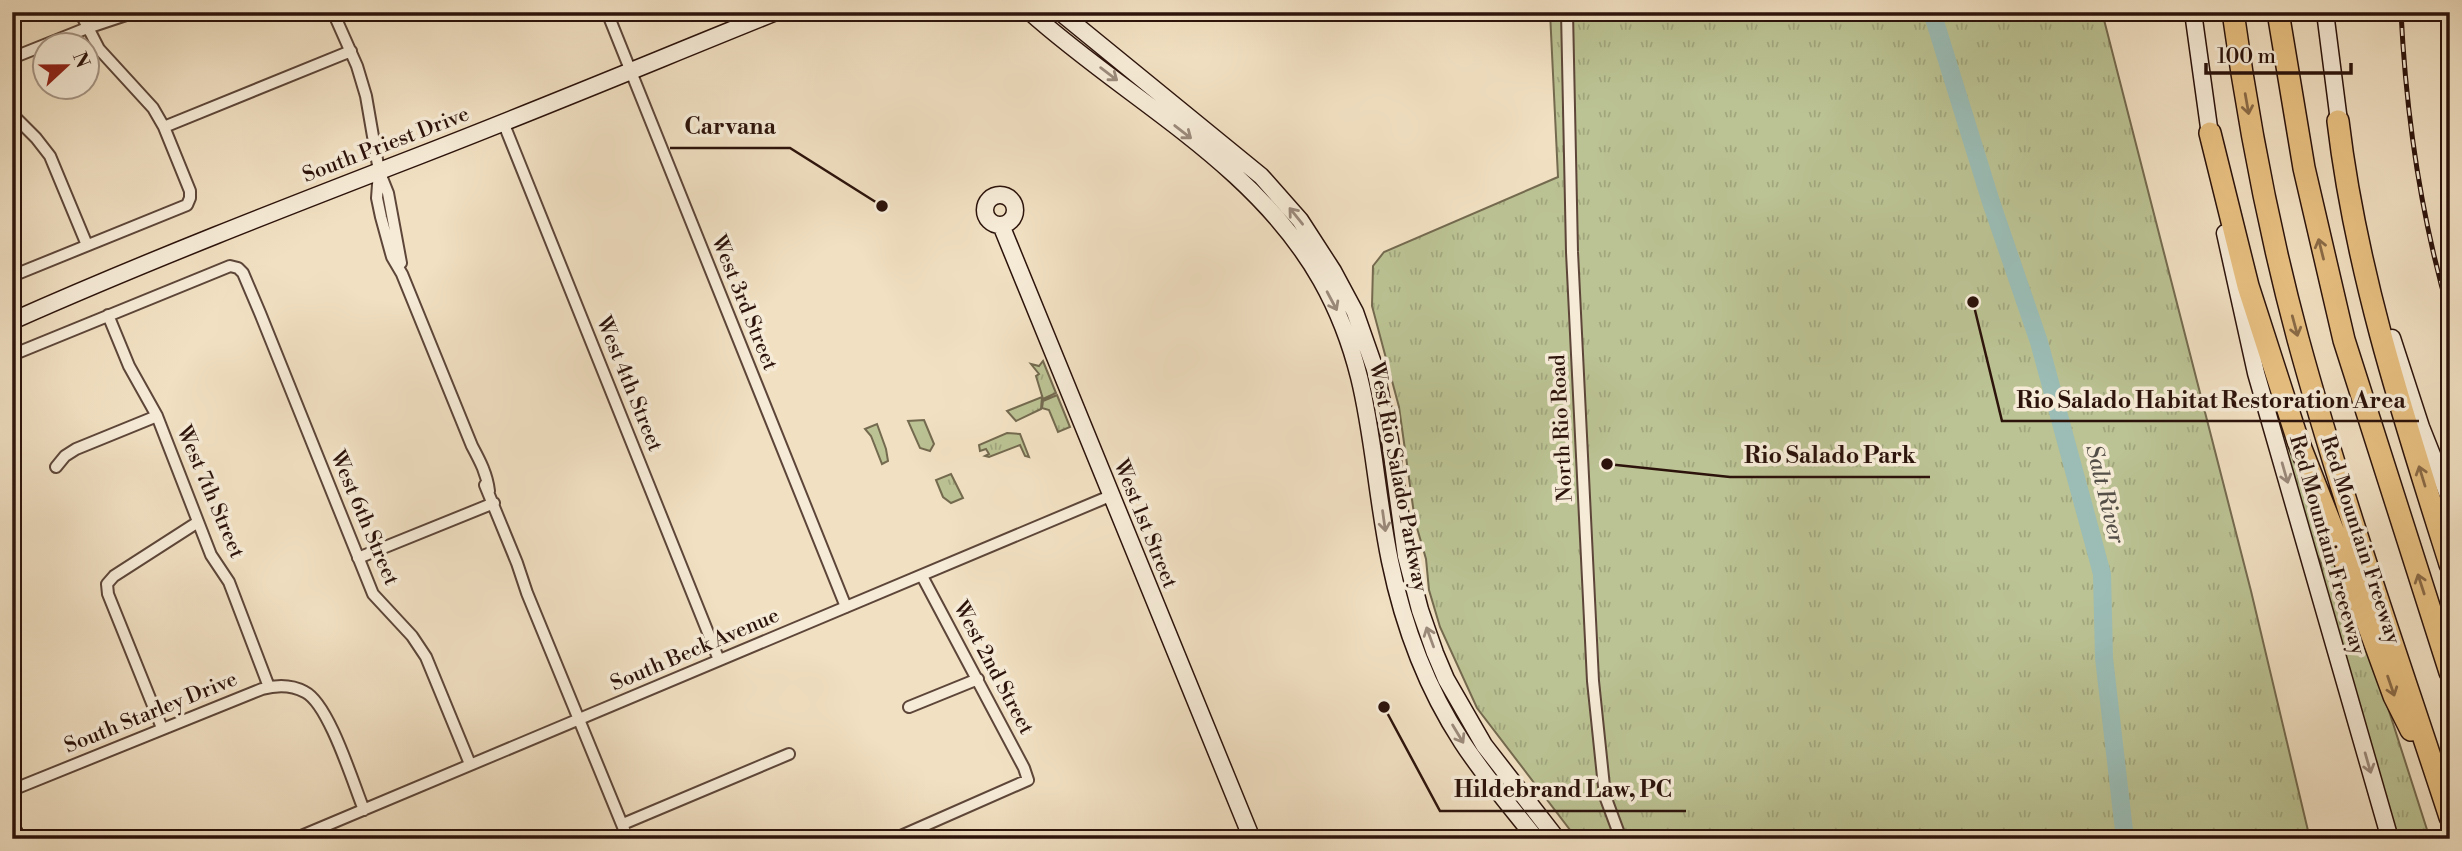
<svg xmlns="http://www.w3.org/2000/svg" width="2462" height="851" font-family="'Libre Bodoni',serif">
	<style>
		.grass { fill: url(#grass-tufts); stroke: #746a4f; stroke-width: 2 }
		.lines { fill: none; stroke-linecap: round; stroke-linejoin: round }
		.river { stroke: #9bbdb6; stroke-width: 18 }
		.street-casing { stroke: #5d4639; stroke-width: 14 }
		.secondary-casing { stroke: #2c130b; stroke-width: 19 }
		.primary-casing { stroke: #2c130b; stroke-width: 21 }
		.highway-casing { stroke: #2c130b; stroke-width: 24 }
		.street { stroke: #f6ebd7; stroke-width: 10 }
		.secondary { stroke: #f6ebd7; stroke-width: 16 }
		.primary { stroke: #e8c081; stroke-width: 18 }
		.highway { stroke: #e8c081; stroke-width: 21 }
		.rail-casing { stroke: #2c130b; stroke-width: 5 }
		.rail { stroke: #f6ebd7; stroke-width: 2.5; stroke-dasharray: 8; stroke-linecap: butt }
		.oneway { stroke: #9b8a7b }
		.oneway2 { stroke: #8a6a46 }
		.labels { text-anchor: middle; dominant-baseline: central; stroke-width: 7; stroke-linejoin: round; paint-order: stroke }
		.street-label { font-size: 21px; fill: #2c130b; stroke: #f6ebd7 }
		.water-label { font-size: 23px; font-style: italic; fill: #534e47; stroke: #f6ebd7 }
		.leader { fill: none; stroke: #2c130b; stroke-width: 2.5 }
		.callout-dot { fill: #2c130b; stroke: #f6ebd7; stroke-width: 2.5 }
		.callout-label { font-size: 23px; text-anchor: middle; font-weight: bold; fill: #2c130b; stroke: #f6ebd7; stroke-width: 7; stroke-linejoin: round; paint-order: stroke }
	</style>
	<defs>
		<pattern id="grass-tufts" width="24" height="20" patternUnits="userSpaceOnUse" patternTransform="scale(1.75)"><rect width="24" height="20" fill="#bbc293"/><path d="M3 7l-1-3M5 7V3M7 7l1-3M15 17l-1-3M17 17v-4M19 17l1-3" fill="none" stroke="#a1a67d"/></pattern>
	</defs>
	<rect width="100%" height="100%" fill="#f1e0c2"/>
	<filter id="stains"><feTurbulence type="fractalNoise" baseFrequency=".00286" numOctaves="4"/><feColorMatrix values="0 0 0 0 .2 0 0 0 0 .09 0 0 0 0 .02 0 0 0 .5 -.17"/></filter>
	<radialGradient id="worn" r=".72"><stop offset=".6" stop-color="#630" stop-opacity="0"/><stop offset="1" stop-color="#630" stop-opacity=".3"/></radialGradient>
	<path class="grass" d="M1550 12H2102L2251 591 2310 839H1577L1477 708 1440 627 1429 590 1426 559 1415 521 1399 407 1372 306 1373 266 1384 252 1558 177Z
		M2247 314 2350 589 2430 839H2396L2322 575 2321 563 2313 547Z
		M1043 361 1056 393 1043 399 1036 376 1039 374 1031 364 1039 366Z
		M1057 395 1070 427 1058 432 1049 410 1042 408 1043 401Z
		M1042 397 1041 409 1016 421 1007 411Z
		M924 420 934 444 930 451 920 448 908 421Z
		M877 424 886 449 888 461 882 464 871 436 865 429Z
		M1007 433 1020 434 1029 457 1025 456 1020 445 989 457 985 456 989 454 986 449 980 451 979 445Z
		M951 474 963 498 951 503 943 497 936 480Z"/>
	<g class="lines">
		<path class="river" d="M1932 12 1991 202 2039 342 2095 548 2102 574 2104 658 2125 839"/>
		<defs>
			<path id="street" d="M333 12 357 66 366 96 379 171 377 198 381 217 392 257 402 274 472 446C480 461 487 474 489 491
				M607 12 846 607
				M1567 12 1572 252 1593 681 1605 796 1621 839
				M12 58 87 28 135 12
				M12 114 36 138 50 156 87 245
				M503 122 719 660
				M164 127 351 51
				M380 173 388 193 401 263
				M12 276 187 205 190 198V191L164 127 153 108 99 49 80 12
				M108 315 129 366 157 416 211 555 229 582 269 687
				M12 355 230 266 238 268 243 273 260 313 373 594 412 636 426 657 470 764
				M56 467 65 456 76 449 157 416
				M485 485 517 563 527 593 628 839
				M358 558 494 503
				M909 707 978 679
				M162 728 108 594 107 584 114 576 198 522
				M12 790 262 689C276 685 292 685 305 692 329 704 353 783 364 810
				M623 824 789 754
				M294 839 1110 496
				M894 839 1028 780 1024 768 922 576"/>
			<path id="secondary" d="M1030 12C1128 100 1254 162 1321 280 1374 374 1369 459 1390 561 1403 624 1426 687 1462 742 1484 776 1511 807 1536 839
				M1060 12 1261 176 1300 220 1333 271 1355 312 1375 369 1390 440 1406 556 1420 610 1435 653 1446 679 1484 745 1557 839
				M2193 12 2211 142
				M2325 12 2340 129
				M985 210a15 15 0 1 1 30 0a15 15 0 1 1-30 0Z
				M1001 225 1252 839
				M2225 233 2256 373 2390 839
				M12 321C147 261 284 208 421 155 540 109 657 60 776 12
				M2392 338 2421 427 2450 500"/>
			<path id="primary" d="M12 830 16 839"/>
			<path id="highway" d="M2233 12C2248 122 2269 231 2298 339 2342 500 2398 658 2450 817
				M2278 12 2304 168 2344 340 2450 672
				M2338 121C2356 273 2404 419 2450 564
				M2210 133 2248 286 2298 441 2337 540 2394 696 2411 730"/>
		</defs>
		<use href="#street" class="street-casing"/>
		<use href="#secondary" class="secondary-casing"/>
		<use href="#primary" class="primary-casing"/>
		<use href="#highway" class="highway-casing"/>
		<use href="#street" class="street"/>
		<use href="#secondary" class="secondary"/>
		<use href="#primary" class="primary"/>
		<use href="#highway" class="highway"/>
		<defs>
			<path id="rail" d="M2401 12C2406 114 2421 218 2450 316"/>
		</defs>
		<use href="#rail" class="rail-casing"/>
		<use href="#rail" class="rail"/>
	</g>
	<defs><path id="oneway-shaft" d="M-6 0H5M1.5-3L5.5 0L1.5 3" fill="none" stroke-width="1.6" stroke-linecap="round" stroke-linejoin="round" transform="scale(1.75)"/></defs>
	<g class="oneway">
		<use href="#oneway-shaft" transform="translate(1109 74) rotate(37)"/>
		<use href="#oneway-shaft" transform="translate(1183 132) rotate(38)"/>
		<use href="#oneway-shaft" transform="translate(1296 216) rotate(-129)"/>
		<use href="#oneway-shaft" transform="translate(1332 301) rotate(62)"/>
		<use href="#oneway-shaft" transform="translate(2285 473) rotate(74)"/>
		<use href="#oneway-shaft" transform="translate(1384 521) rotate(82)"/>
		<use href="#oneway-shaft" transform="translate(1430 637) rotate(-110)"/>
		<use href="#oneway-shaft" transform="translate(1458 734) rotate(59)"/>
		<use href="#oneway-shaft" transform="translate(2368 763) rotate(74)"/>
	</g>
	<g class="oneway2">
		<use href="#oneway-shaft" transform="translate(2247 104) rotate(80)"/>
		<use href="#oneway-shaft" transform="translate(2321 249) rotate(-104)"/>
		<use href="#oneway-shaft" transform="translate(2295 326) rotate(75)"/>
		<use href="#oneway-shaft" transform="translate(2422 476) rotate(-107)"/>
		<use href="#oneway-shaft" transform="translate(2421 584) rotate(-108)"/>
		<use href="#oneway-shaft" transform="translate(2391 686) rotate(71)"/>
	</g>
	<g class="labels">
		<g class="street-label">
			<text transform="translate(386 145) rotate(-21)">South Priest Drive</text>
			<text transform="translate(744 303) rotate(68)">West 3rd Street</text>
			<text transform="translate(629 384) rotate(68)">West 4th Street</text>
			<text transform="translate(1562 428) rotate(-93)">North Rio Road</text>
			<text transform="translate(1398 477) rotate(79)">West Rio Salado Parkway</text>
			<text transform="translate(210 492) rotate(67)">West 7th Street</text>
			<text transform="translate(364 518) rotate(67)">West 6th Street</text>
			<text transform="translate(1145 524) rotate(68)">West 1st Street</text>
			<text transform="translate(2360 540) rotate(72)">Red Mountain Freeway</text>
			<text transform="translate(2327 545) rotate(74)">Red Mountain Freeeway</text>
			<text transform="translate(695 650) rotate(-23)">South Beck Avenue</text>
			<text transform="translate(993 668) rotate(62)">West 2nd Street</text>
			<text transform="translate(151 713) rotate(-22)">South Starley Drive</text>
		</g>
		<g class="water-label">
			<text transform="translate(2105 494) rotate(76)">Salt River</text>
		</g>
	</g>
	<path class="leader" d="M882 206L790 148H670M1973 302L2002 421H2419M1607 464L1730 477H1930M1384 707L1440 811H1686"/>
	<g class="callout-dot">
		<circle cx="882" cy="206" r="7"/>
		<circle cx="1973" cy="302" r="7"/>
		<circle cx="1607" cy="464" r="7"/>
		<circle cx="1384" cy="707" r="7"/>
	</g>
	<g class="callout-label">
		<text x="730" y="134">Carvana</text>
		<text x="2211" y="408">Rio Salado Habitat Restoration Area</text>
		<text x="1830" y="463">Rio Salado Park</text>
		<text x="1563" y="797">Hildebrand Law, PC</text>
	</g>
	<rect width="2462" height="851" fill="none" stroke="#f1e0c2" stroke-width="42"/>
	<rect x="14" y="14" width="2434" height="823" fill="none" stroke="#2c130b" stroke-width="3.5"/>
	<rect x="21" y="21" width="2420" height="809" fill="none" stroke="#2c130b" stroke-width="2"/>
	<g transform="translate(66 66) rotate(68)"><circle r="33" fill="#f6ebd7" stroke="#a59585" stroke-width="2"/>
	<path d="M0-5L12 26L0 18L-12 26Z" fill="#8f2418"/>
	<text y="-10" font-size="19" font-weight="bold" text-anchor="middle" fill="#2c130b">N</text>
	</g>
	<path d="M2206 63v10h145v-10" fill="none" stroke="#2c130b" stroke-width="3.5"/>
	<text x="2217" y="63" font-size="21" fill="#2c130b" stroke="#f6ebd7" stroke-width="5" paint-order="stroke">100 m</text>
	<rect width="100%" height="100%" filter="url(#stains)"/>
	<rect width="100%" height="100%" fill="url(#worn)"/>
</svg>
